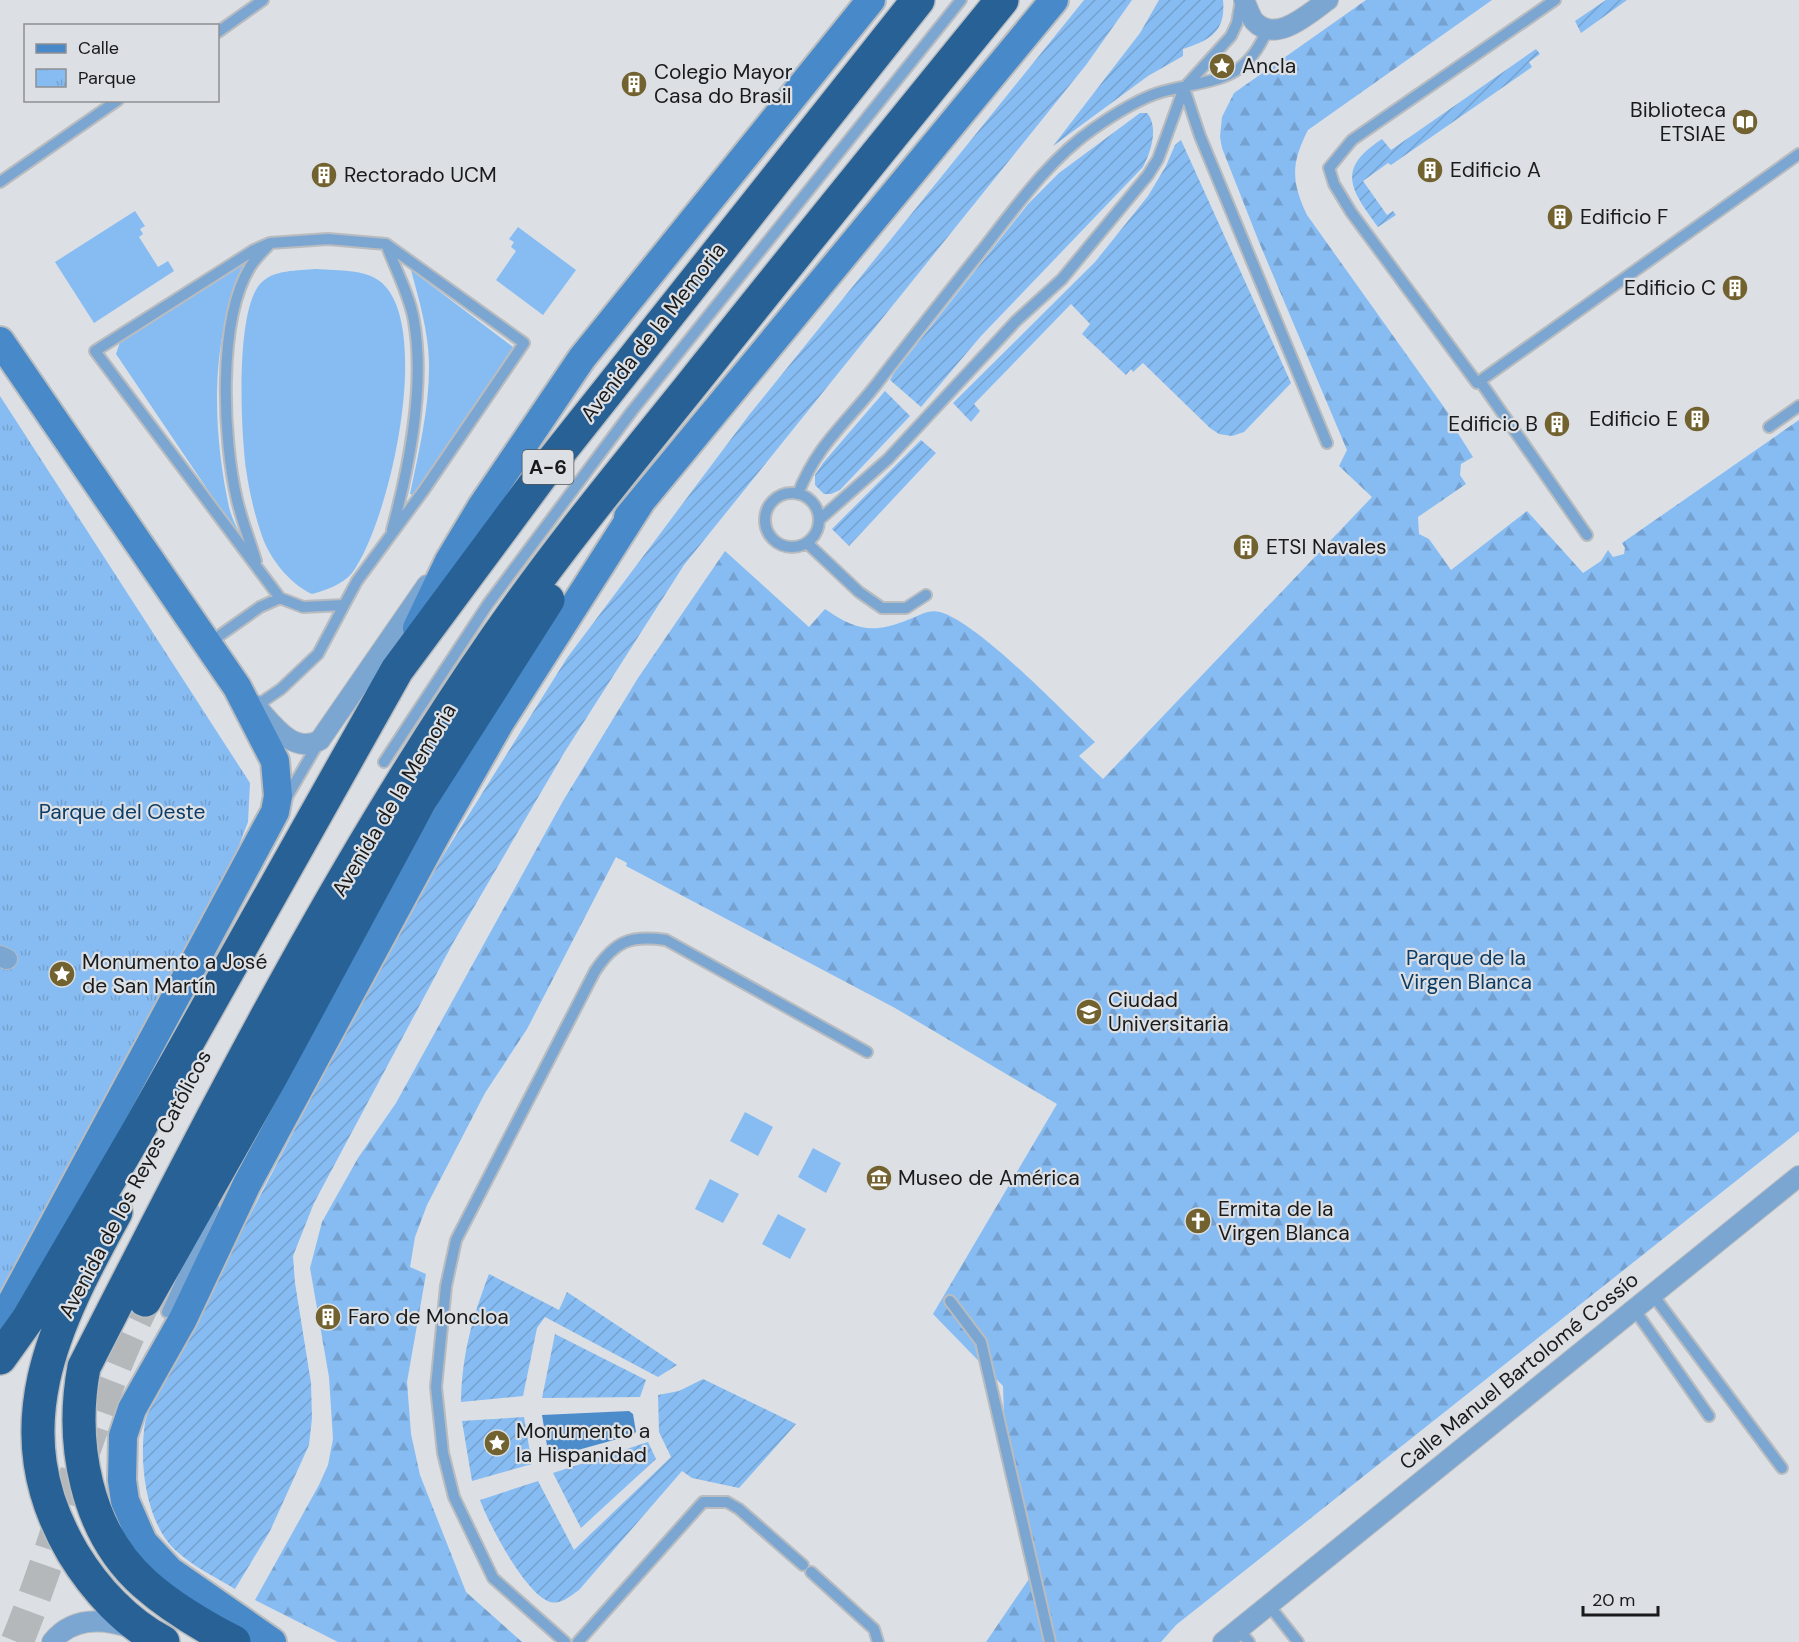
<svg xmlns="http://www.w3.org/2000/svg" width="1799" height="1642" font-family="'DM Sans',sans-serif">
	<style>
		.grass { fill: #87bcf3 }
		.forest { fill: url(#forest-firs) }
		.park { fill: url(#park-tufts) }
		.garden { fill: url(#garden-furrows) }
		.water { fill: #4c8ccb }
		.lines { fill: none; stroke-linecap: round; stroke-linejoin: round }
		.highway-tunnel { stroke: #b5b8bb; stroke-width: 33; stroke-dasharray: 33 16; stroke-linecap: butt }
		.lane-casing { stroke: #b9bcbf; stroke-width: 14 }
		.street-casing { stroke: #b9bcbf; stroke-width: 22 }
		.secondary-casing { stroke: #b9bcbf; stroke-width: 32 }
		.highway-casing { stroke: #b9bcbf; stroke-width: 36 }
		.lane { stroke: #7ca6d2; stroke-width: 10 }
		.street { stroke: #7ca6d2; stroke-width: 20 }
		.secondary { stroke: #4789c9; stroke-width: 28 }
		.highway { stroke: #276196; stroke-width: 33 }
		.labels { text-anchor: middle; dominant-baseline: central; stroke-width: 4.5; stroke-linejoin: round; paint-order: stroke }
		.shield { fill: #dcdfe3; stroke: #535557; stroke-width: 1.5 }
		.shield-label { font-size: 20px; font-weight: bold; fill: #181a1b }
		.poi-label { font-size: 21px; fill: #181a1b; stroke: #dcdfe3; text-anchor: start }
		.street-label { font-size: 21px; fill: #181a1b; stroke: #dcdfe3 }
		.park-label { font-size: 21px; fill: #0d3d66; stroke: #dcdfe3 }
	</style>
	<defs>
		<pattern id="forest-firs" width="22" height="20" patternUnits="userSpaceOnUse" patternTransform="scale(1.5)"><rect width="22" height="20" fill="#87bcf3"/><path d="M5 1l3.5 6h-7zM16 11l3.5 6h-7z" fill="#74a1d0"/></pattern>
		<pattern id="park-tufts" width="24" height="20" patternUnits="userSpaceOnUse" patternTransform="scale(1.5)"><rect width="24" height="20" fill="#87bcf3"/><path d="M3 7l-1-3M5 7V3M7 7l1-3M15 17l-1-3M17 17v-4M19 17l1-3" fill="none" stroke="#74a1d0"/></pattern>
		<pattern id="garden-furrows" width="10" height="10" patternUnits="userSpaceOnUse" patternTransform="scale(1.5)"><rect width="10" height="10" fill="#87bcf3"/><path d="M-1 1l2-2M0 10L10 0M9 11l2-2" fill="none" stroke="#74a1d0"/></pattern>
	</defs>
	<rect width="100%" height="100%" fill="#dcdfe3"/>
	<path class="grass" d="M135 211 145 226 140 229 143 234 139 237 158 267 168 261 174 271 94 323 55 262Z
		M518 227 576 270 543 315 496 280 516 251 511 247 514 242 509 239Z
		M244 264C210 339 212 428 229 507 232 520 240 533 245 545L116 354 120 342Z
		M316 269C337 271 370 268 385 286 431 336 389 523 352 573 342 585 326 590 312 594 290 584 270 559 262 536 255 516 249 491 246 469 241 431 235 313 260 284 273 269 298 271 316 269Z
		M411 270 513 347 415 495 410 494C419 451 430 405 429 361 428 330 419 300 411 270Z
		M745 1112 773 1127 758 1156 730 1141Z
		M813 1148 841 1163 826 1193 798 1177Z
		M710 1179 739 1194 723 1223 695 1209Z
		M778 1214 806 1229 790 1259 762 1244Z"/>
	<path class="forest" d="M1366 0H1492L1308 130C1291 163 1291 181 1307 215L1456 424 1454 427 1473 457 1461 464 1460 475 1466 484 1418 517 1419 534 1429 539 1451 570 1527 511 1583 573 1601 561 1608 550 1613 557 1624 554 1625 548 1622 543 1799 420V1131L1176 1625 1161 1642H986L1029 1579 1006 1479 1003 1386 933 1314 1057 1104 895 1008 626 866 627 863 616 857 527 1029 485 1093 427 1205 415 1237 410 1267 426 1274 407 1382 411 1434 420 1475 466 1592 522 1642H338L255 1600 319 1485 328 1465 333 1439 329 1377 310 1268 322 1222 358 1158 396 1103 563 801 638 678 725 551 809 627 825 609C857 631 873 634 910 619 920 615 929 609 940 612 979 623 1062 711 1095 742L1079 756 1103 779 1372 497 1339 466 1347 450 1259 242 1222 148 1220 137 1222 117 1234 93Z"/>
	<path class="park" d="M0 396 250 783 248 822 215 908 0 1305Z"/>
	<path class="garden" d="M1084 0H1132L1086 65 684 565 564 753 453 943 314 1203 293 1256 295 1283 311 1383 312 1418 309 1445 270 1531 235 1589C215 1577 192 1566 174 1549 145 1520 139 1461 145 1423 147 1413 153 1402 157 1393L319 1083 441 859 567 658 749 415Z
		M1159 0H1223C1226 32 1210 40 1183 49V56L1148 76 1053 146 1140 33Z
		M1606 0H1627L1581 33 1575 21Z
		M1536 49 1540 54 1529 62 1532 67 1391 165 1388 163 1363 181 1387 215 1393 211 1396 215 1378 227C1350 189 1336 169 1382 139L1391 150Z
		M1140 113H1147C1159 127 1151 152 1143 167L981 336 921 407 890 380 894 373 1028 204 1059 173Z
		M1181 140 1291 383 1244 432 1232 436 1219 434 1210 428 1143 363 1133 372 1131 369 1126 375 1082 334 1090 324 1071 304 974 404 980 411 971 422 953 403 1095 262 1148 196 1166 166 1175 145Z
		M885 391 910 416 840 490 831 494H824L815 485V475L823 463Z
		M921 440 936 453 849 546 832 529Z
		M489 1274 559 1310 567 1292 677 1365 658 1377 545 1317 537 1328 523 1396 461 1402C462 1354 472 1319 489 1274Z
		M555 1334 646 1380 640 1397 542 1398Z
		M703 1379 796 1424 739 1488 692 1478 682 1471 579 1590C570 1596 561 1605 550 1602 525 1594 489 1524 480 1500L538 1481 574 1550 671 1457 659 1432 658 1395 679 1391Z
		M524 1417 532 1464 472 1481 462 1421Z
		M648 1442 656 1459 581 1528 553 1473Z"/>
	<path class="water" d="M629 1411 633 1414 636 1432 632 1435 549 1458 542 1415Z"/>
	<g class="lines">
		<path class="highway-tunnel" d="M17 1642C63 1529 90 1409 145 1300"/>
		<defs>
			<path id="lane" d="M1555 0 1352 140 1329 168 1334 184 1351 212 1477 383 1799 154
				M218 32 263 0
				M1184 88 1200 136 1327 443
				M0 182 118 100
				M386 244C395 268 410 296 414 321 425 385 409 468 392 530
				M1480 381 1587 535
				M1769 427 1799 406
				M765 520a27 27 0 1 1 54 0a27 27 0 1 1-54 0Z
				M798 494C817 443 851 419 882 377 916 333 951 289 986 245 1018 204 1050 159 1093 129 1113 115 1138 99 1161 92 1211 78 1244 85 1267 30
				M819 520 888 459 1016 321 1062 279 1148 175 1158 159 1184 88 1231 36 1237 23 1241 0
				M807 543 859 592 882 608H906L926 595
				M256 561C250 541 242 521 237 500 223 440 217 321 250 267 255 259 262 252 268 246
				M209 643 260 607 280 598
				M256 706 281 689 318 654 357 581 424 490 524 343 386 244 328 239 270 243 254 250 95 351 280 598 303 607 344 605
				M384 762 488 604 632 411 961 0
				M284 802 320 740
				M1653 1295 1782 1468
				M950 1301 981 1342 1050 1642
				M1634 1309 1709 1416
				M167 1312 214 1208
				M811 1572 874 1629 878 1642
				M1268 1604 1298 1642
				M1238 1628 1249 1642
				M565 1642 493 1578 454 1497 443 1453 436 1387 446 1286 456 1240 595 971C615 941 630 935 666 940L867 1052
				M578 1642 703 1502H727L739 1509 803 1565"/>
			<path id="street" d="M1244 0C1247 6 1250 16 1254 21 1276 45 1309 13 1328 0
				M255 705C271 722 293 756 320 740L427 585
				M0 956 7 959
				M52 1642C72 1617 102 1618 131 1628
				M1223 1642 1799 1176"/>
			<path id="secondary" d="M0 341 237 687 275 761 278 796 275 812 0 1324
				M628 517 1054 0
				M417 628 449 561 482 506 582 358 871 0
				M272 1642 170 1571 143 1542 125 1501 122 1480 123 1436 132 1409 183 1319 247 1184 437 833 499 724 640 503"/>
			<path id="highway" d="M116 1212C54 1325 0 1429 73 1553 95 1589 126 1623 163 1642
				M145 1300 272 1075 420 801 548 600
				M0 1358 28 1319 135 1136 397 670 543 473 918 0
				M234 1642C203 1626 171 1607 145 1584 85 1531 70 1442 84 1367 211 1119 337 868 496 638 556 551 623 470 689 388 792 258 897 129 1002 0"/>
		</defs>
		<use href="#lane" class="lane-casing"/>
		<use href="#street" class="street-casing"/>
		<use href="#secondary" class="secondary-casing"/>
		<use href="#highway" class="highway-casing"/>
		<use href="#lane" class="lane"/>
		<use href="#street" class="street"/>
		<use href="#secondary" class="secondary"/>
		<use href="#highway" class="highway"/>
	</g>
	<defs>
		<symbol id="sight-disc" viewBox="-11 -11 22 22"><circle r="9.5" fill="#72622f" stroke="#dcdfe3"/><path d="M0-6L1.8-2.2L6-1.7L2.9 1.2L3.7 5.4L0 3.3L-3.7 5.4L-2.9 1.2L-6-1.7L-1.8-2.2Z" fill="#fff"/></symbol>
		<symbol id="building-disc" viewBox="-11 -11 22 22"><circle r="9.5" fill="#72622f" stroke="#dcdfe3"/><path d="M-4-6H4V6H1V3H-1V6H-4ZM-2.5-4.3h1.7v1.8h-1.7ZM.8-4.3h1.7v1.8H.8ZM-2.5-1h1.7V.8h-1.7ZM.8-1h1.7V.8H.8Z" fill="#fff"/></symbol>
		<symbol id="library-disc" viewBox="-11 -11 22 22"><circle r="9.5" fill="#72622f" stroke="#dcdfe3"/><path d="M-6-4Q-3-5.5-.7-3.5V5Q-3 3-6 4ZM6-4Q3-5.5 .7-3.5V5Q3 3 6 4Z" fill="#fff"/></symbol>
		<symbol id="university-disc" viewBox="-11 -11 22 22"><circle r="9.5" fill="#72622f" stroke="#dcdfe3"/><path d="M0-5L7-2L0 1L-7-2ZM-4 1L0 2.5L4 1V4Q0 6-4 4Z" fill="#fff"/></symbol>
		<symbol id="museum-disc" viewBox="-11 -11 22 22"><circle r="9.5" fill="#72622f" stroke="#dcdfe3"/><path d="M0-6L6-3V-2H-6V-3ZM-5-1h2V3h-2ZM-1-1h2V3h-2ZM3-1h2V3H3ZM-6 4H6V6H-6Z" fill="#fff"/></symbol>
		<symbol id="church-disc" viewBox="-11 -11 22 22"><circle r="9.5" fill="#72622f" stroke="#dcdfe3"/><path d="M-1.2-6h2.4v3.5h3.3v2.4h-3.3V6h-2.4V-.1h-3.3v-2.4h3.3Z" fill="#fff"/></symbol>
	</defs>
	<g fill-rule="evenodd">
		<use href="#sight-disc" x="1207" y="51" width="30" height="30"/>
		<use href="#building-disc" x="619" y="69" width="30" height="30"/>
		<use href="#library-disc" x="1730" y="107" width="30" height="30"/>
		<use href="#building-disc" x="1415" y="155" width="30" height="30"/>
		<use href="#building-disc" x="309" y="160" width="30" height="30"/>
		<use href="#building-disc" x="1545" y="202" width="30" height="30"/>
		<use href="#building-disc" x="1720" y="273" width="30" height="30"/>
		<use href="#building-disc" x="1682" y="404" width="30" height="30"/>
		<use href="#building-disc" x="1542" y="409" width="30" height="30"/>
		<use href="#building-disc" x="1231" y="532" width="30" height="30"/>
		<use href="#sight-disc" x="47" y="959" width="30" height="30"/>
		<use href="#university-disc" x="1074" y="997" width="30" height="30"/>
		<use href="#museum-disc" x="864" y="1163" width="30" height="30"/>
		<use href="#church-disc" x="1183" y="1206" width="30" height="30"/>
		<use href="#building-disc" x="313" y="1302" width="30" height="30"/>
		<use href="#sight-disc" x="482" y="1428" width="30" height="30"/>
	</g>
	<g class="labels">
		<rect class="shield" x="522.5" y="450" width="51" height="34" rx="4.5"/>
		<g class="shield-label">
			<text x="548" y="467">A-6</text>
		</g>
		<g class="poi-label">
			<text x="1242" y="66">Ancla</text>
			<text x="654" y="72">Colegio Mayor<tspan x="654" dy="24">Casa do Brasil</tspan></text>
			<text x="1726" y="110" text-anchor="end">Biblioteca<tspan x="1726" dy="24">ETSIAE</tspan></text>
			<text x="1450" y="170">Edificio A</text>
			<text x="344" y="175">Rectorado UCM</text>
			<text x="1580" y="217">Edificio F</text>
			<text x="1716" y="288" text-anchor="end">Edificio C</text>
			<text x="1678" y="419" text-anchor="end">Edificio E</text>
			<text x="1538" y="424" text-anchor="end">Edificio B</text>
			<text x="1266" y="547">ETSI Navales</text>
			<text x="82" y="962">Monumento a José<tspan x="82" dy="24">de San Martín</tspan></text>
			<text x="1108" y="1000">Ciudad<tspan x="1108" dy="24">Universitaria</tspan></text>
			<text x="898" y="1178">Museo de América</text>
			<text x="1218" y="1209">Ermita de la<tspan x="1218" dy="24">Virgen Blanca</tspan></text>
			<text x="348" y="1317">Faro de Moncloa</text>
			<text x="516" y="1431">Monumento a<tspan x="516" dy="24">la Hispanidad</tspan></text>
		</g>
		<g class="street-label">
			<text transform="translate(653 332) rotate(-52)">Avenida de la Memoria</text>
			<text transform="translate(394 800) rotate(-59)">Avenida de la Memoria</text>
			<text transform="translate(135 1184) rotate(-62)">Avenida de los Reyes Católicos</text>
			<text transform="translate(1519 1371) rotate(-39)">Calle Manuel Bartolomé Cossío</text>
		</g>
		<g class="park-label">
			<text x="122" y="812">Parque del Oeste</text>
			<text x="1466" y="958">Parque de la<tspan x="1466" dy="24">Virgen Blanca</tspan></text>
		</g>
	</g>
	<rect x="24" y="24" width="195" height="78" fill="#dcdfe3" stroke="#8e9093" stroke-width="1.5"/>
	<rect x="36" y="44" width="30" height="9" fill="#4789c9" stroke="#8e9093" stroke-width="1.5"/>
	<text x="78" y="54" font-size="18" fill="#181a1b">Calle</text>
	<rect x="36" y="69" width="30" height="18" fill="url(#park-tufts)" stroke="#8e9093" stroke-width="1.5"/>
	<text x="78" y="84" font-size="18" fill="#181a1b">Parque</text>
	<path d="M1583 1606v9h75v-9" fill="none" stroke="#181a1b" stroke-width="3"/>
	<text x="1592" y="1606" font-size="18" fill="#181a1b" stroke="#dcdfe3" stroke-width="4.5" paint-order="stroke">20 m</text>
</svg>
